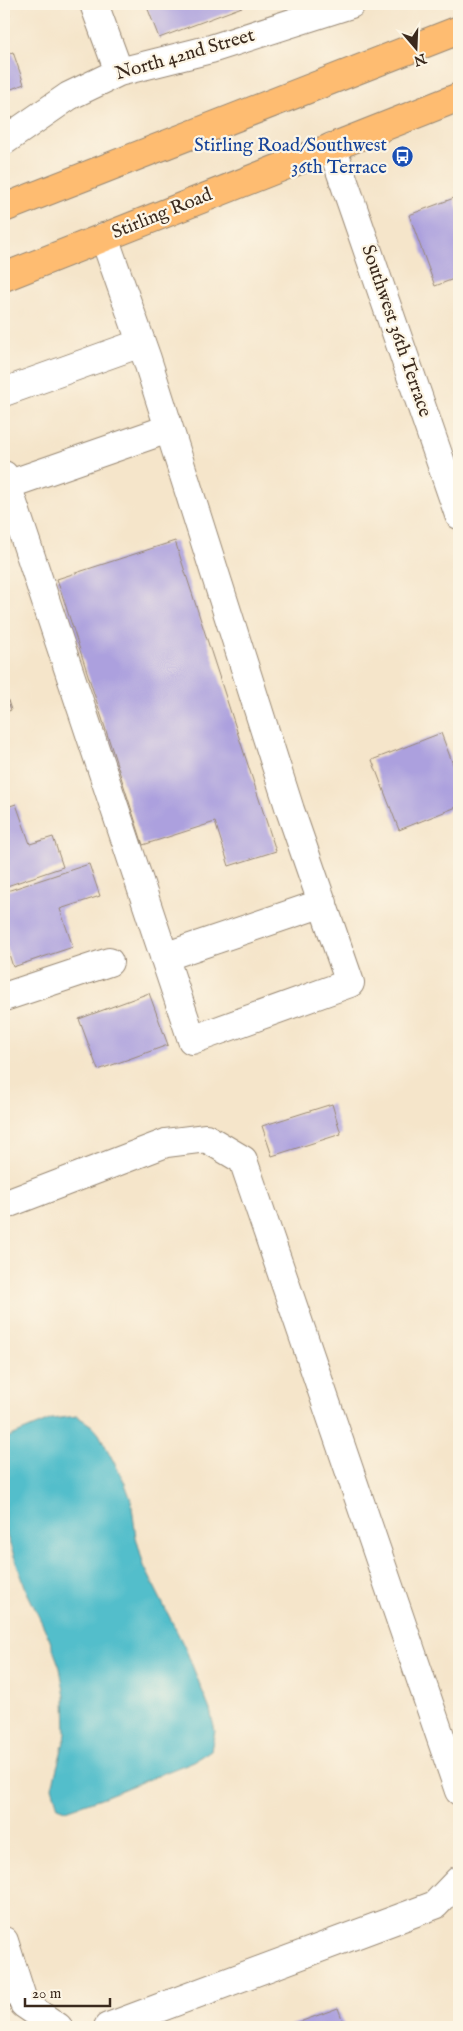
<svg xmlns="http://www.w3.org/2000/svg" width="463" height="2031" font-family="'IM FELL English',serif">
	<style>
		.water { fill: #52becb; stroke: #467474 }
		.building { fill: #aca0de }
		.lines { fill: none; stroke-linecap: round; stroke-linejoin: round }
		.minor-casing { stroke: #988874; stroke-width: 30 }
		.major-casing { stroke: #988874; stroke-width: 30 }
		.minor { stroke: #fff; stroke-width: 28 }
		.major { stroke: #febc71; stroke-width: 28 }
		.labels { text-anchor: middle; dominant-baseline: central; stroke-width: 4.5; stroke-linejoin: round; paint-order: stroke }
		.street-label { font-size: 19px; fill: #3b2a1e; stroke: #fcf5e5 }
		.transit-label { font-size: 19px; fill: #164399; stroke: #fcf5e5; text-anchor: end }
	</style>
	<rect width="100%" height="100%" fill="#fcf5e5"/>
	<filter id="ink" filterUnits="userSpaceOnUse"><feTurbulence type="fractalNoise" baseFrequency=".02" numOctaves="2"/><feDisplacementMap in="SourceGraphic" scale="10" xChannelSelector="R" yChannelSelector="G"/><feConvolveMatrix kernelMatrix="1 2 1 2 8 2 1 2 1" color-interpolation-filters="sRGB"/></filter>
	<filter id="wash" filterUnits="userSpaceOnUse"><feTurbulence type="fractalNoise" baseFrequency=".0096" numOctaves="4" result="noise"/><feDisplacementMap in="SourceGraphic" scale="20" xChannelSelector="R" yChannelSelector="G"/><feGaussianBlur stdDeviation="1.12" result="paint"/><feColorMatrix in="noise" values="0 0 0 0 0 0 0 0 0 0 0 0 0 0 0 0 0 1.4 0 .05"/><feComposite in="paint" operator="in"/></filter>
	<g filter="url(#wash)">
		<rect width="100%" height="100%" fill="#f5e5ca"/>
		<path class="water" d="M77 1416 92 1426 99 1434 124 1481 131 1500 136 1537 144 1566 186 1650 210 1710 215 1731 211 1750 194 1761 104 1797 66 1810 58 1807 52 1787 66 1734 65 1697 60 1668 49 1638 27 1592 4 1528V1439L52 1419Z"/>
		<g id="blocks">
			<path class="building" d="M4 4H6L10 16 4 19Z
				M146 4H250L159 38Z
				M13 52 24 84 4 92V55Z
				M454 198 459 212V277L435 286 409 215Z
				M175 541 276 851 229 866 215 822 143 845 57 579Z
				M4 688 11 710 4 713Z
				M441 733 459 780V806L399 830 372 760Z
				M16 804 30 844 53 837 63 867 4 887V808Z
				M89 864 100 896 60 909 73 947 13 967 4 938V892Z
				M149 993 168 1045 98 1070 79 1019Z
				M332 1104 341 1134 272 1156 262 1126Z
				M338 2008 345 2027H286Z"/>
		</g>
	</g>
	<g filter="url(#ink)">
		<use href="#blocks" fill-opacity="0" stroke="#988874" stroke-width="1"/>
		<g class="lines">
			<defs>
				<path id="minor" d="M94 4 119 72
					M4 141 69 96 119 72 211 49 351 4
					M332 147 459 515
					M4 392 141 343
					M4 475 7 485 168 429
					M7 485 192 1040 350 983 290 810 147 359 104 237
					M164 957 323 903
					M4 997 109 962
					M4 1205 166 1143 206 1138 243 1160 459 1791
					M4 1941 24 2004 58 2027
					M108 2027 435 1905 459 1880"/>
				<path id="major" d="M4 208 459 30
					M4 277 459 97"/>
			</defs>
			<use href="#minor" class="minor-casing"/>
			<use href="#major" class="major-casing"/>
			<use href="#minor" class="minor"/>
			<use href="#major" class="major"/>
		</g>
	</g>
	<defs>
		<symbol id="bus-disc" viewBox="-11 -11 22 22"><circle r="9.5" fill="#1a4fb4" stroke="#fcf5e5"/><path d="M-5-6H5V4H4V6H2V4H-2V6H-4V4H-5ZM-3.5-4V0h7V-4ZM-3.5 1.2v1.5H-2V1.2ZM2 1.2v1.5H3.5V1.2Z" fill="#fff"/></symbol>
	</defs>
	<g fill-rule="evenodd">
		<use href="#bus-disc" x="390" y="144" width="25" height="25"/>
	</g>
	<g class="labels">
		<g class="street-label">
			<text transform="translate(185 55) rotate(-16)">North 42nd Street</text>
			<text transform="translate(162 214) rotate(-22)">Stirling Road</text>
			<text transform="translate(396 331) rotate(71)">Southwest 36th Terrace</text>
		</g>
		<g class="transit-label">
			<text x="387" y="146">Stirling Road/Southwest<tspan x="387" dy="22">36th Terrace</tspan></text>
		</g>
	</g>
	<rect width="463" height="2031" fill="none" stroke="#fcf5e5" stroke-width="20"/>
	<g transform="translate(416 48) rotate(161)" stroke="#fcf5e5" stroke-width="4" paint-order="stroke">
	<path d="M0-4L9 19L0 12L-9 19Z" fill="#3b2a1e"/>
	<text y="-8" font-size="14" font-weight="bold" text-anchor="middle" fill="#3b2a1e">N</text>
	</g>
	<path d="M25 1998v8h85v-8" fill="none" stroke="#3b2a1e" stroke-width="2.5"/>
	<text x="32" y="1998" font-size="15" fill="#3b2a1e" stroke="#fcf5e5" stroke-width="4" paint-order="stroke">20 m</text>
</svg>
